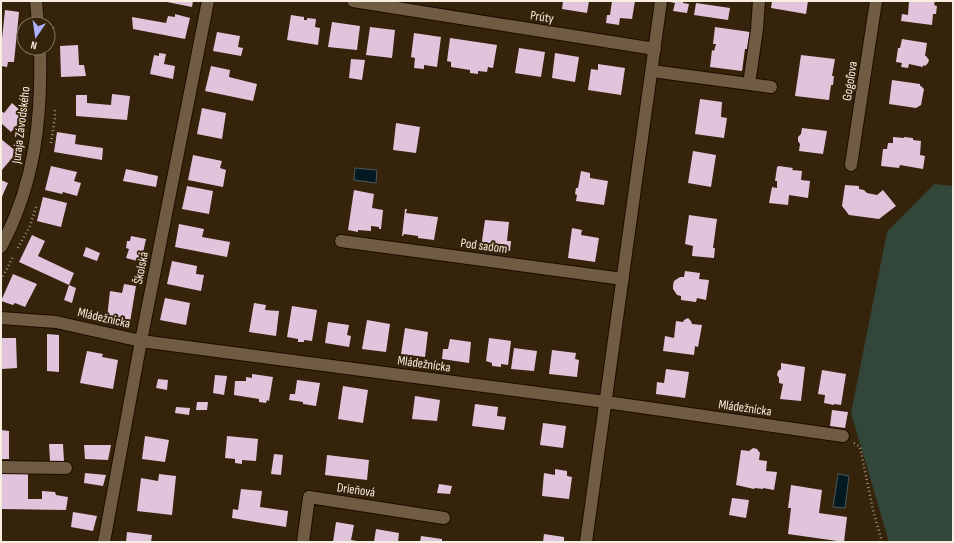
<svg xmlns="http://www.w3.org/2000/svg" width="954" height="543" font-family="'Sofia Sans Condensed',sans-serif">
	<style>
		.green { fill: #324739 }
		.water { fill: #031a22; stroke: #4d595b }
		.building { fill: #e1c4dc }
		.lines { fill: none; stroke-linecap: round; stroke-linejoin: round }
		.minor-casing { stroke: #1c0c00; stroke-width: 14 }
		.path { stroke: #a1927f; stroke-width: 2.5; stroke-dasharray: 1 3; stroke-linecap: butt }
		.minor { stroke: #705c43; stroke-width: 12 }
		.labels { text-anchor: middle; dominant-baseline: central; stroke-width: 4; stroke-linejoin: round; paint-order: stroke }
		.street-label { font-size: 13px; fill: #f9eddf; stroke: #35230b }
	</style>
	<rect width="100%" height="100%" fill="#35230b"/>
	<path class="green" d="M934 184 953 186V542H889L851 413 887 232Z"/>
	<path class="water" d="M355 168 377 170 376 183 354 180Z
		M838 474 849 476 845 508 833 507Z"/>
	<path class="building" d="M167 1H193L192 7 167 2Z
		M563 1H589L587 13 562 9Z
		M612 1H635L632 19 620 18 619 25 606 23 607 15H610Z
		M670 1H683V3L689 4 687 13 673 11 675 3 670 2Z
		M772 1H808L806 14 771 8Z
		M909 1H935L934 5 937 6 936 14H933L932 25 901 21 902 14 908 15Z
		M696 3 730 8 728 20 694 15Z
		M5 10 19 12 14 62H8L7 67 1 66V38L2 39Z
		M175 14 190 18 185 39 133 29 132 17 166 23 168 16 175 17Z
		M291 15 304 17V20H307V18L316 19 315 27 320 28 318 45 287 40Z
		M332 22 360 26 357 50 328 47Z
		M370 27 395 30 392 58 366 55Z
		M715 27 750 32 747 49H745L742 71 710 67 712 50 714 51 716 44H713Z
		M217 32 240 36 238 47 243 48 241 56 213 51Z
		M414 33 441 37 437 67 424 65V69L414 68 415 58 411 57Z
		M450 38 497 45 493 68 488 67 487 72 478 71V74L470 73V70L451 67V62L447 61Z
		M902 39 927 43 925 56H926L929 60 928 63 925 66 923 65V67L909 64 908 68 901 67 902 63 896 62 898 48H900Z
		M78 45 79 65H84L86 76 61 77 60 46Z
		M519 48 545 52 541 77 515 73Z
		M159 53 166 54 164 64 175 66 173 79 150 74 154 55 159 56Z
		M555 53 579 57 575 82 552 78Z
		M801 55 835 59 832 76H834L833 85H831L829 100 795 96Z
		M351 59 365 60 362 80 349 78Z
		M598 64 625 68 621 95 588 90 591 69 598 70Z
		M211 66 230 70 229 77 257 84 253 101 205 91Z
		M892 80 920 84V86H921L924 89 921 105 916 108 889 104Z
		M112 94 130 96 127 120 76 116V95H87V103L111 105Z
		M700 99 722 102 721 117 727 118 724 138 695 134Z
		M12 103 23 113 17 120 20 122 11 132 1 123V111L4 113Z
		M202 108 226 113 222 139 197 134Z
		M396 123 420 127 416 153 393 150Z
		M802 128 827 131 823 154 799 151 800 144 798 141V137L801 134Z
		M57 132 76 135 75 144 103 148 102 160 54 152Z
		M893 137 904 138V137L913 138V140L921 141 920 155 925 156 923 169 900 165 899 168 881 166 883 149H887L888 143H893Z
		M1 139 17 152 2 170 1 169Z
		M693 151 716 155 711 187 688 183Z
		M193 155 222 161 220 168 226 170 223 187 188 180Z
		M51 166 77 172 74 181 81 183 77 196 63 192 62 194 45 190Z
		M779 166 793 168 792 170 802 171 801 180 810 181 808 198 789 195 788 205 769 203 772 187 777 188V181H775L777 167Z
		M126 169 158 176 156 187 123 181Z
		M581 171 590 173V178L608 181 604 205 576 201 577 195 575 194 576 188H578Z
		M1 180 8 183 1 199Z
		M845 185 859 186V189L864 190 867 193 877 195 883 190 896 206 879 219 849 215 842 206Z
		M187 186 213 191 209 214 182 209Z
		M354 190 374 194 372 208 383 210 381 229H379V227L371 226V231L358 230V232L348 230Z
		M43 197 67 203 61 227 37 221Z
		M405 209H407L406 213 438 217 434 240 418 238V236L404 234 403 236H402Z
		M689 215 717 219 713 248H715L714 258 692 256 693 246 685 244Z
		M485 220 509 222 507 241H511L510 251 481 247Z
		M179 224 204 229 202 237 230 242 227 257 175 247Z
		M572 228 582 230 581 235 599 238 595 262 568 258Z
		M32 235 45 241 38 256 74 273 69 285 76 288 72 303 64 300 69 285 19 262Z
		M131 236 146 239 141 262 126 258 129 249 126 248 127 241H130Z
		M86 247 100 253 97 261 83 256Z
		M172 261 197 266 196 274 204 275 201 291 167 284Z
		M685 271 700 273 699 279 709 280 706 300 697 298 696 302 681 300V296L677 295 673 289V285L674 281 680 277H684Z
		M13 274 37 284 25 307 15 303 13 305 1 301Z
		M124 284 136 286 130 322 107 318 110 291 122 293Z
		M165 298 190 303 186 325 160 320Z
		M254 303 266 305 265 310 279 311 276 336 249 332Z
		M292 306 317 310 312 341 304 340V342H298V339L287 337Z
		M688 318 691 321 692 324 702 325 698 347 695 346 694 355 663 351 665 336 674 338 676 321 683 322 684 320Z
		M367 320 390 324 386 352 362 349Z
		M328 322 349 325 347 335 351 336 349 347 325 343Z
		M405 328 428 332 425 357 401 354Z
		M47 334 59 335V372L47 371Z
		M1 338H16L17 368 2 369Z
		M489 338 511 341 508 365 501 364V367L492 366V363L486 361Z
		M450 339 471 342 469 363 442 359 443 349H448Z
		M514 348 537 351 534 371 511 369Z
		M552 350 576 353 575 359 579 360 577 377 549 374Z
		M87 351 103 354 102 357 118 360 113 389 80 383Z
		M781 363 805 367 801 401 780 399 783 384 779 383V378L777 375 778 371 781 369Z
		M666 369 689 372 685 398 656 394 657 382 664 383Z
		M822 370 846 374 841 405 834 404V405L824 403 825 395 818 394Z
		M252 374 273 377 269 401 267 400 266 403 259 402V399L234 395 235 381H246V377L252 378Z
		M215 375 227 376 224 395 213 393Z
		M158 379 168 380 167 390 156 388Z
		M297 380 320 383 316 406 303 404V402L289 400 290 394H295Z
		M343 386 368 390 363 423 338 419Z
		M415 396 440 400 437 421 412 419Z
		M197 402H208L207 410H196Z
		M475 404 498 407 497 416 506 417 504 430 472 426Z
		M176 407 190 408 189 415 175 413Z
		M832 410 848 412 845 428 830 426Z
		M543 423 566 426 563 448 540 445Z
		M1 430 9 431V459H1Z
		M145 436 169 440 165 462 142 459Z
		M227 436 258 439 256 461 242 460V464L235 463V459L225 458Z
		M49 444H63L64 461H50Z
		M84 445H111L108 460 85 459Z
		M753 448 757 449 760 453 759 460 767 461 766 471 777 472 774 490 763 488V489L755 488 754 489 736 485 741 450 749 451Z
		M274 454 283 455 281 475 271 474Z
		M327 455 369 460 367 480 325 475Z
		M555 469 567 471V476L572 477 569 499 542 496 544 473 555 475Z
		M85 473 106 475 103 486 84 483Z
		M1 474H28V499H42V491L55 492 56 495 68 497 66 510 1 509Z
		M159 474 176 476 172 515 137 511 141 478 158 481Z
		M439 484 452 486 450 494 437 493Z
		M791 485 822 490 819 513 847 517 844 542 788 534 791 508H788Z
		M241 489 262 491 260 507 288 511 286 527 232 518 233 509 238 510Z
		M732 498 749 500 746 518 729 515Z
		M73 512 97 516 93 531 71 527Z
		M336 522 354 525 351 540 357 541V542H333Z
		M376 529 399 533 398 542H374Z
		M127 532 152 535 151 542H126Z
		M544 534 564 537V542H543Z
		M421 536 442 539V542H420Z"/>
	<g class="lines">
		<defs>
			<path id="minor" d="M36 1 38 24
				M353 1 655 49
				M652 71 771 87
				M749 84 757 29 759 1
				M851 165 876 1
				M341 241 623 279
				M1 247C35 183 42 119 40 48
				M1 318 56 322 141 341 606 402 843 436
				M1 467 66 468
				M104 542 141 341 208 1
				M303 542 309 497 444 518
				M586 542 661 1"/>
		</defs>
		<use href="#minor" class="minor-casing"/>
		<path class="path" d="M53 27 54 43
			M51 143 55 117V108
			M18 248 30 226 37 204
			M1 280 14 255
			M854 443 860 447 873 510 882 542"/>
		<use href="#minor" class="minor"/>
	</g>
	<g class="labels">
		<g class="street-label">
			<text transform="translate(542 17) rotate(9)">Prúty</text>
			<text transform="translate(850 81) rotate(-81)">Gogoľova</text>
			<text transform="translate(21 125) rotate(-83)">Juraja Závodského</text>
			<text transform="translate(484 246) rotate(8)">Pod sadom</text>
			<text transform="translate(141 268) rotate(-79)">Školská</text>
			<text transform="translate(104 318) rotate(13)">Mládežnícka</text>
			<text transform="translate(424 364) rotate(8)">Mládežnícka</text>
			<text transform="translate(745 408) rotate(8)">Mládežnícka</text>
			<text transform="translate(356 490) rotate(8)">Drieňová</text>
		</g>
	</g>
	<rect width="954" height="543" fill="none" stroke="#f9eddf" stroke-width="4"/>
	<g transform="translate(36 36) rotate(193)"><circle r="19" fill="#35230b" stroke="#837460"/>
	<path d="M0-3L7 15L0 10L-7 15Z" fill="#adaffb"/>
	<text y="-6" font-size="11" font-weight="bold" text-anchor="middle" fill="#f9eddf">N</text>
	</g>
</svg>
